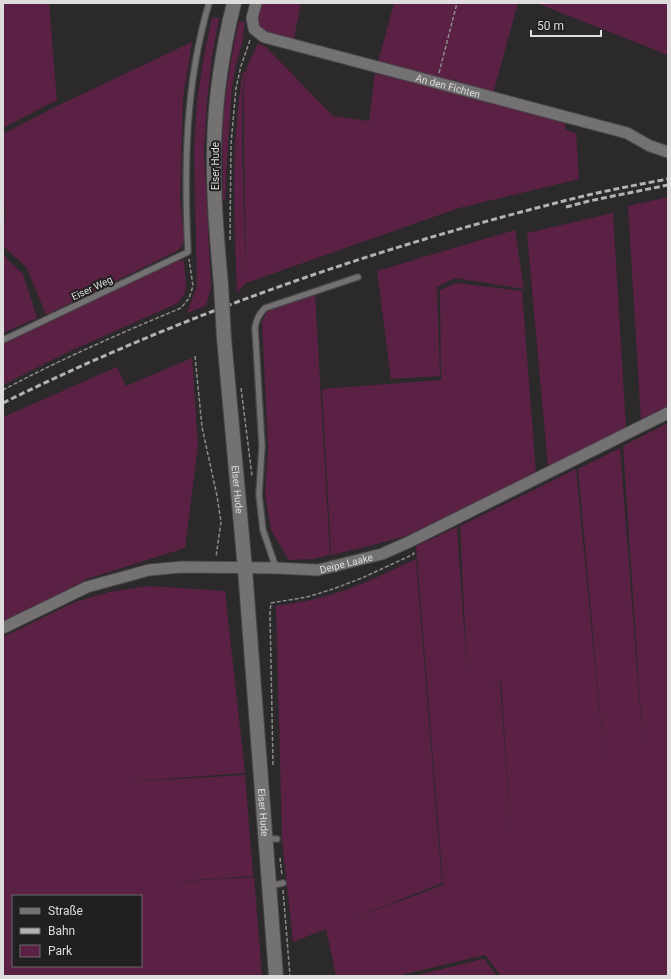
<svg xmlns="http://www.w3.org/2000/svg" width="671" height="979" font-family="Roboto,sans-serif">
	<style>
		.green { fill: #5a2145; fill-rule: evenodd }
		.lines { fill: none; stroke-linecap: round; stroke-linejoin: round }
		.service-casing { stroke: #494648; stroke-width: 8 }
		.minor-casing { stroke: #494648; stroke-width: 13 }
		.tertiary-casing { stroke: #494648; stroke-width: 16 }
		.path { stroke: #8c8a8b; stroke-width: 1.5; stroke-dasharray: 4 2; stroke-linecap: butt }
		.service { stroke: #747172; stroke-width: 5.5 }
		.minor { stroke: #747172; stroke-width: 11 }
		.tertiary { stroke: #747172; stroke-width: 14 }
		.rail { stroke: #b3b1b2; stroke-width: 3; stroke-dasharray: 6 3; stroke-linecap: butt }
		.tertiary-bridge-casing { stroke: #494648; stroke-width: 16; stroke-linecap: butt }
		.tertiary-bridge { stroke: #747172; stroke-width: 14 }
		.labels { text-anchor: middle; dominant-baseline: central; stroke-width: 4; stroke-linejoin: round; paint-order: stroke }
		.street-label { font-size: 10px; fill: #dedcdd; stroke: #221f20 }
	</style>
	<rect width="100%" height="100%" fill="#2b292a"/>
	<path class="green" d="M3 3H49L57 101 53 102 3 128Z
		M261 3H301L293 42 267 34 260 27 257 17Z
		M394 3H518L493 94 378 62Z
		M536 3H668V55Z
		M212 18H219L212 56 207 101 204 150 211 288 206 306 187 313 197 286 194 151 197 101 204 56Z
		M239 21 245 22 242 44 236 64 232 88 228 143 225 199 224 201 223 200C223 168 221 134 225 102 228 75 233 48 239 21Z
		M192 42 183 98 180 200 184 239 182 246 177 251 46 315 27 268 3 246 5 212 3 188V134L55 107Z
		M258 43 266 47 333 116 369 121 375 73 565 119V130L576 133 579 179 459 208 246 283 245 203 244 143V87L247 67Z
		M243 72H246L243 88 242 143 246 283 237 293C235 236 232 178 237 120 238 104 240 88 243 72Z
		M668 197V406L641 420 628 206Z
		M613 213 626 428 548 467 527 233Z
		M515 230 524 289 455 278 437 287 440 376 391 379 377 271 467 244Z
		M3 254 13 265 23 274 37 318 3 333Z
		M177 260 184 261 186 284 185 293 178 303 66 353 3 385V343Z
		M456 283 522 291 536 473 406 536 366 547 331 555 322 389 441 380 440 290Z
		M315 293 330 555 313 559 289 560 271 530 265 494 268 447 262 321 269 308Z
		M192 358 198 446 185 548 87 579 3 624V417L117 367 126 386Z
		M668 423V976H501L485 955 397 976H336L326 929 293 942 282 839 276 606C295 603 315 600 333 594 362 586 389 571 416 559L442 883 354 918 443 885 416 546 457 527 467 672 460 526 576 469 605 768 578 469 620 448 643 746 623 446ZM501 681 511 835V836L500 682H492Z
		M148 586 225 591 245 773 123 782 245 775 253 876 168 882 254 877 262 976H3V637L75 602 109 592ZM13 896H141V966H13Z
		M484 959 497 976H413L483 959Z"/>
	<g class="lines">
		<defs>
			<path id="service" d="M3 340 188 252C184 169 185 84 209 3
				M276 568 263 530 259 495 262 446 255 328C256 319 259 314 265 308L358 277
				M266 839H277
				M270 886 283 883"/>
			<g id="minor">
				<path id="s1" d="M256 3 252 18 254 29 264 37 627 133 650 146 668 152"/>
				<path id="s2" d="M3 628 87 587 149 570 182 567 276 568 318 570 382 554 409 542 668 413"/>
			</g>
			<g id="tertiary">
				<path d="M221 285C217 240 213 194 214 148 215 99 222 51 234 3"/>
				<path id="s3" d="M224 338 245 569 276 976"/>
			</g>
		</defs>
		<use href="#service" class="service-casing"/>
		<use href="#minor" class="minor-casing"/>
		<use href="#tertiary" class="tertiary-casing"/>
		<path class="path" d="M439 73 457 3
			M230 240 231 144 236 88 241 66 250 40
			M195 356 202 427 217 496 221 522 216 557
			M241 388 252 476
			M3 390C61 359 121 333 181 308L189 298 193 286 189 259
			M273 765 270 613 271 603 307 597 333 589 362 578 414 554 413 552
			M280 858 282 876
			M283 890 290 976"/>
		<use href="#service" class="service"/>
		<use href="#minor" class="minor"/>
		<use href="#tertiary" class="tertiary"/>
		<path class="rail" d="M566 207 589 201 668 185
			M3 403C189 311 387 244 588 195 615 189 641 184 668 179"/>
		<defs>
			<path id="tertiary-bridge" d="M221 285 224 338"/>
		</defs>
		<use href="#tertiary-bridge" class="tertiary-bridge-casing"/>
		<use href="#tertiary-bridge" class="tertiary-bridge"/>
	</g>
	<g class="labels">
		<g class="street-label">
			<text stroke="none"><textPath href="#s1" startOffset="230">An den Fichten</textPath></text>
			<text transform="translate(215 166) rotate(-90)">Elser Hude</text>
			<text transform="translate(92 288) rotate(-25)">Eiser Weg</text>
			<text stroke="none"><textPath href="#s3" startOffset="152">Elser Hude</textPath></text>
			<text stroke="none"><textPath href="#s2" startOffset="356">Deipe Laake</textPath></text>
			<text stroke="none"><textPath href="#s3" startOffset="476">Elser Hude</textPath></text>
		</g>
	</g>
	<rect width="671" height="979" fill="none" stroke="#dedcdd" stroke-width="8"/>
	<rect x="12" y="895" width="130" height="72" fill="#221f20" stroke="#6d6b6c"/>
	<rect x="20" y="908" width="20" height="6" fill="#747172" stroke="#6d6b6c"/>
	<text x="48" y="915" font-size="12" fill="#dedcdd">Straße</text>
	<rect x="20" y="928" width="20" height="6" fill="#b3b1b2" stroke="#6d6b6c"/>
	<text x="48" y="935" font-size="12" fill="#dedcdd">Bahn</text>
	<rect x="20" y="945" width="20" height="12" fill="#5a2145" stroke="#6d6b6c"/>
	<text x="48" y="955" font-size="12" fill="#dedcdd">Park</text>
	<path d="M531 30v6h70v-6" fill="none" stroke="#dedcdd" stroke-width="2"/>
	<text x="537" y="30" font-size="12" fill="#dedcdd" stroke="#221f20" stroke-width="3" paint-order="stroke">50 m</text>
</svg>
